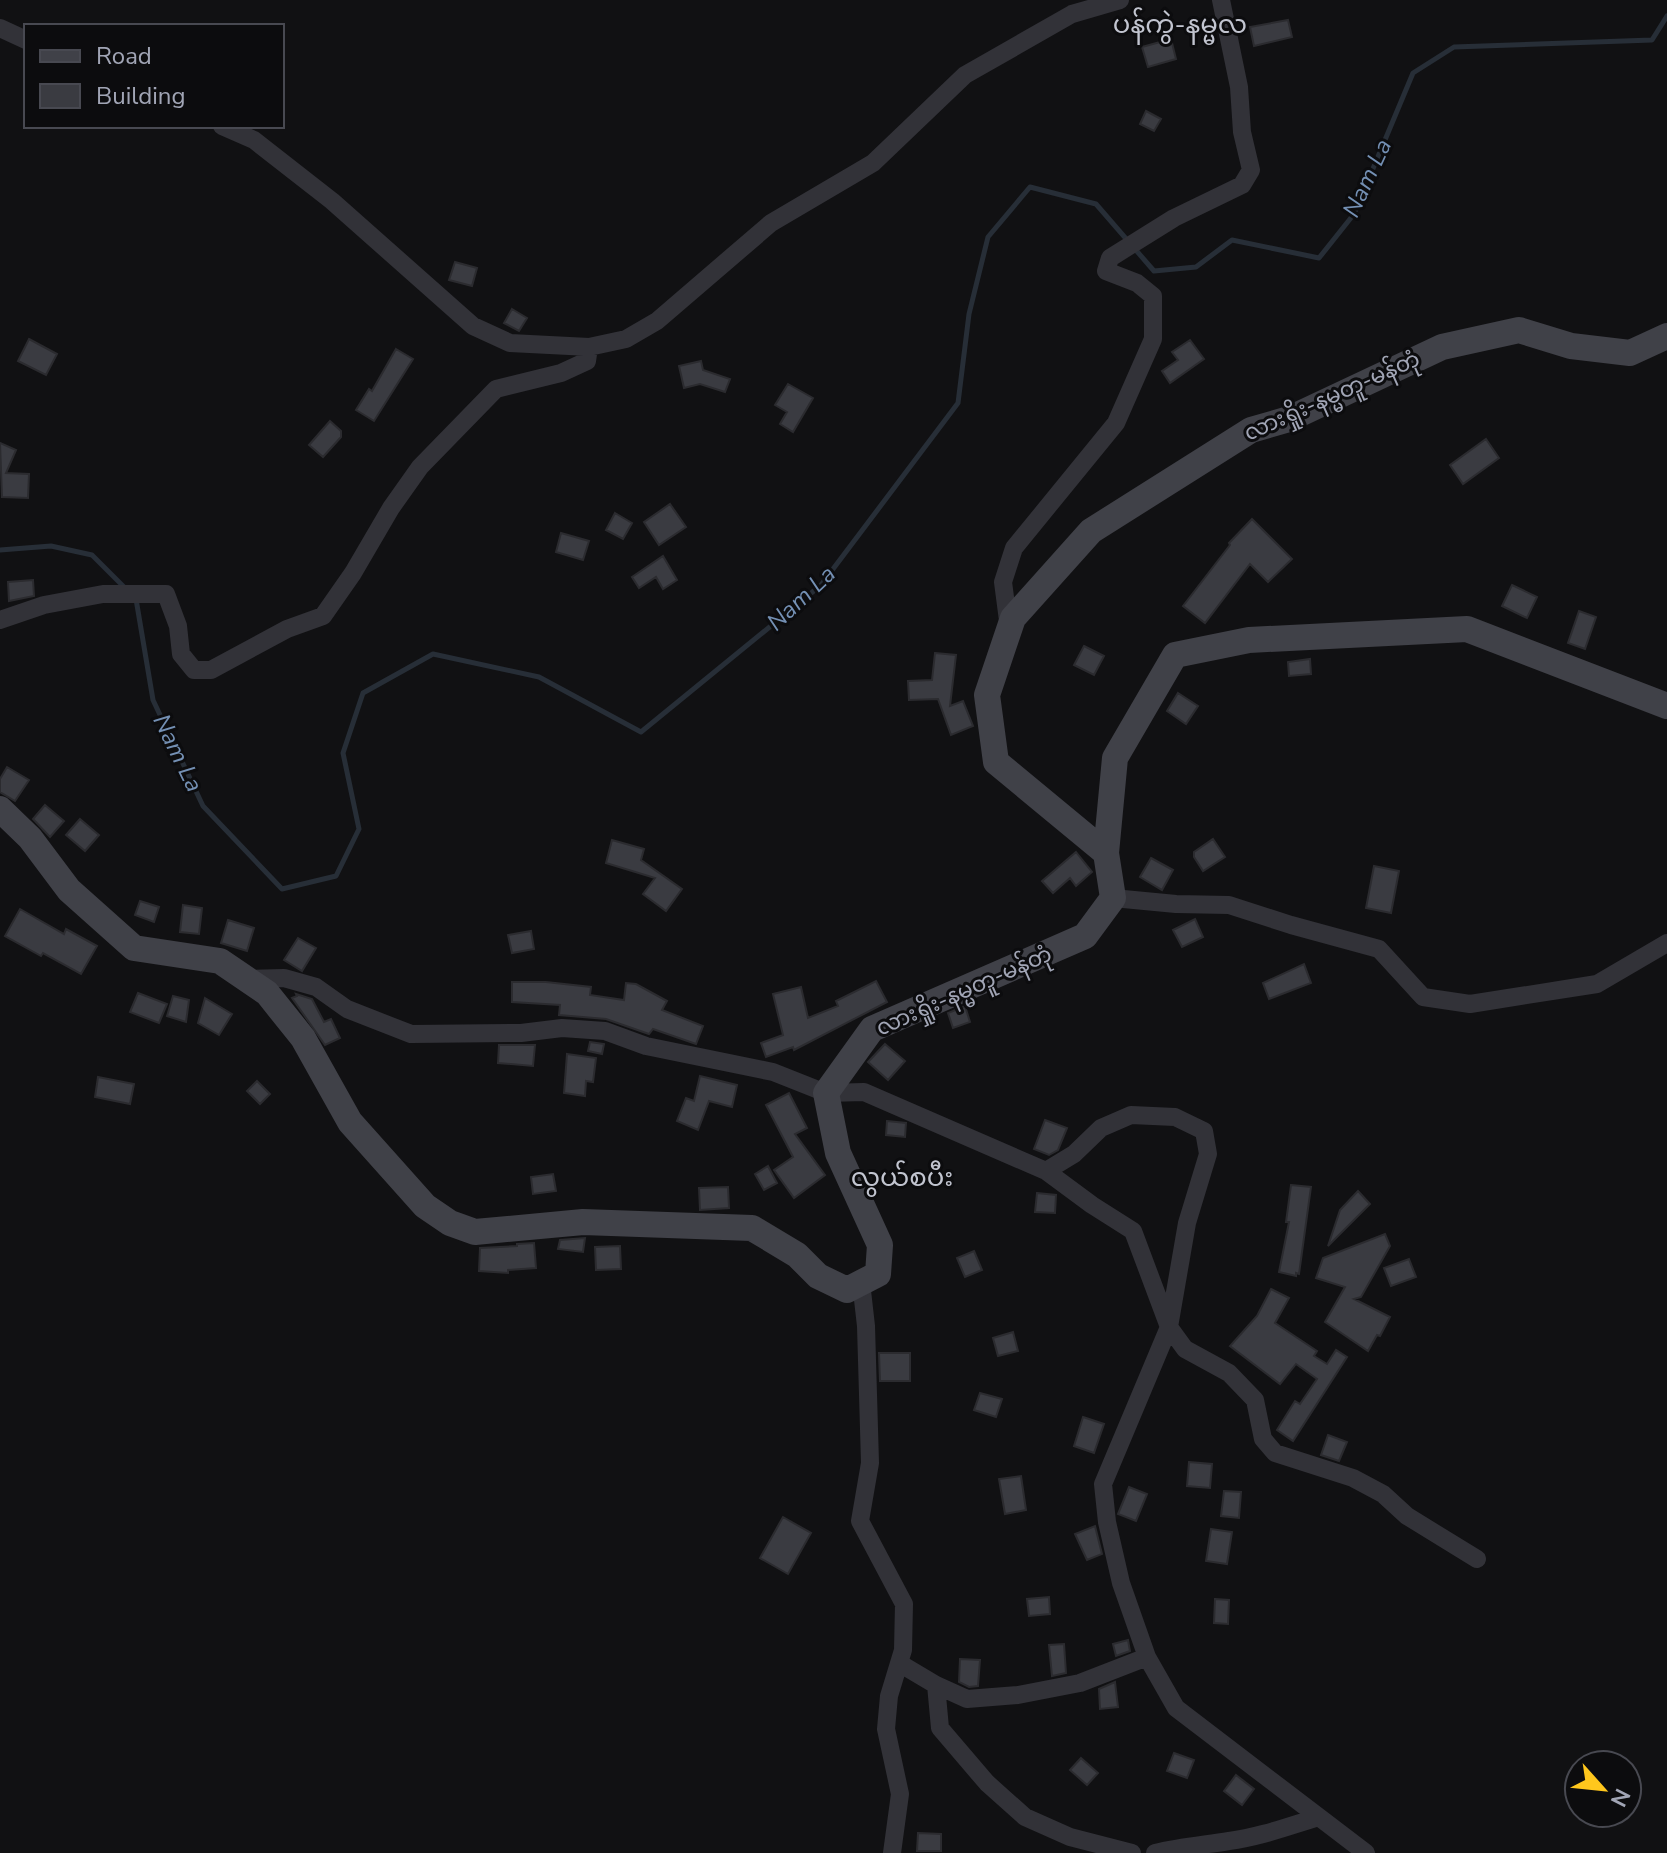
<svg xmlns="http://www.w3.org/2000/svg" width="1667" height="1853" font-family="'Nunito Sans','Noto Sans Myanmar',sans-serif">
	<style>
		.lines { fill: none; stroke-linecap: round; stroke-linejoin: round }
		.stream { stroke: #272e37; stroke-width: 5 }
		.building { fill: #3a3b41; stroke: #2b2b2f; stroke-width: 2 }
		.street { stroke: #323238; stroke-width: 18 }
		.secondary { stroke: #404148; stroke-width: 26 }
		.labels { text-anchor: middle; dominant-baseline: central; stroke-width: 6; stroke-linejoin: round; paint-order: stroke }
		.street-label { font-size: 22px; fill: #a1a5b5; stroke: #0c0c0e }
		.water-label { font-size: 24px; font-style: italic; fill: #7490b4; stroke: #0c0c0e }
		.quarter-label { font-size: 26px; fill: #c2c5d0; stroke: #0c0c0e }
	</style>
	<rect width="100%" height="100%" fill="#111113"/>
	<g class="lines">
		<path class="stream" d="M0 550 51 546 92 555 126 589
			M136 599 153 700 203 806 282 889 336 876 359 829 343 753 363 693 433 654 539 677 641 732 821 585 958 403 969 314 988 237 1030 187 1096 204 1154 271 1196 267 1232 240 1319 258 1354 214 1413 73 1454 47 1652 40 1667 16"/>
	</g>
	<path class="building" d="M1288 20 1292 37 1254 46 1250 27Z
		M1171 39 1176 59 1148 67 1142 47Z
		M1146 111 1161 119 1154 131 1140 124Z
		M455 262 477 268 472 286 449 280Z
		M512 309 527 318 519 331 504 323Z
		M29 339 57 354 46 375 18 361Z
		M1190 340 1204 359 1170 383 1162 371 1178 360 1172 352Z
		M396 349 413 359 374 421 356 410 369 389 372 391Z
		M701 361 703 370 730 379 725 392 700 384 684 388 679 366Z
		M788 384 813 398 793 432 780 424 787 412 775 405Z
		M330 421 341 431V437L323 457 309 445Z
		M1486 439 1499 458 1463 484 1450 465Z
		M0 443 16 450 6 473 29 474 28 498 2 497Z
		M670 504 686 527 659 545 644 522Z
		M615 513 632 523 623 539 606 530Z
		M1252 519 1292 559 1268 582 1250 564 1205 623 1183 606 1230 545 1229 543Z
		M561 533 589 541 583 560 556 552Z
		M663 556 677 580 663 589 656 577 639 588 632 577Z
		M33 580 34 596 9 601 8 582Z
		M1512 585 1537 597 1527 618 1502 606Z
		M1579 611 1596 617 1585 649 1568 643Z
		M1084 646 1104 656 1094 675 1074 665Z
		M935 653 956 655 950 706 963 701 973 726 951 735 938 699 909 700 908 681 932 680Z
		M1310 659 1311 674 1289 676 1288 662Z
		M1178 693 1198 706 1186 724 1167 711Z
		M7 767 29 780 15 801 0 792V779Z
		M45 805 64 821 50 837 33 819Z
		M80 819 99 835 85 851 66 835Z
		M1213 839 1225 857 1203 871 1194 857V852Z
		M612 840 644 849 641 860 682 889 666 911 643 894 655 878 606 863Z
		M1076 852 1092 872 1076 886 1070 878 1053 893 1042 881Z
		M1151 858 1173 870 1162 890 1140 877Z
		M1374 866 1399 871 1391 913 1366 908Z
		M140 901 159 907 154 922 135 915Z
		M183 905 202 908 199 934 180 932Z
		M20 909 64 934 66 929 97 946 81 974 43 953 41 956 5 936Z
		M1195 919 1203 937 1182 947 1173 930Z
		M228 920 254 928 247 951 221 943Z
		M531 931 534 949 512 953 508 935Z
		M298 938 316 948 302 971 284 960Z
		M1304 964 1311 983 1269 999 1263 983Z
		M876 981 887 1002 794 1050 793 1047 766 1057 761 1043 783 1035 773 994 801 987 808 1018 838 1006 836 1001Z
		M512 982H546L591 987 590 995 624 1000 626 983 636 984 667 1001 662 1010 703 1026 696 1044 653 1029 649 1034 606 1019 559 1015 560 1005 512 1002Z
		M138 993 167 1004 159 1023 130 1012Z
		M296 994 312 999 324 1022 331 1019 340 1038 325 1045 292 998 297 996Z
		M173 996 189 1000 186 1022 167 1016Z
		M205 998 232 1014 219 1035 198 1023Z
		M965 1006 970 1022 953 1028 948 1013Z
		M590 1042 604 1044 602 1054 588 1051Z
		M885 1044 905 1061 888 1080 868 1062Z
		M499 1045H535L533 1066 498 1063Z
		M567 1054 596 1058 593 1082 586 1081 585 1096 564 1093Z
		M700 1076 737 1085 732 1107 709 1101 698 1130 677 1121 686 1098 694 1101Z
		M98 1077 134 1084 130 1104 95 1097Z
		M257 1081 270 1094 260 1104 247 1091Z
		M789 1093 807 1128 795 1134 825 1175 794 1198 774 1170 793 1157 766 1105Z
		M1045 1120 1067 1128 1058 1150 1049 1155 1034 1149Z
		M887 1121 906 1123 905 1137 886 1135Z
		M768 1166 777 1183 764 1190 755 1174Z
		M553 1174 556 1191 533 1194 531 1177Z
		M1291 1185 1311 1187 1299 1274 1296 1273V1276L1279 1272 1289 1222H1286Z
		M728 1187 729 1208 700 1210 699 1188Z
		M1358 1191 1370 1204 1328 1246 1340 1210Z
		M1037 1193 1056 1195 1055 1213 1035 1212Z
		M1385 1234 1390 1246 1361 1297 1354 1299 1390 1317 1380 1336 1377 1335 1368 1351 1325 1322 1345 1287 1316 1278 1323 1258Z
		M585 1238 583 1252 558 1249 560 1240Z
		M534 1243 536 1268 508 1270V1273L479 1271 480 1248 517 1246V1244Z
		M620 1246 621 1269 596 1270 595 1247Z
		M974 1251 982 1270 965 1277 957 1258Z
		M1409 1259 1416 1277 1391 1286 1384 1268Z
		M1271 1289 1289 1298 1275 1323 1317 1351 1314 1356 1327 1364 1336 1350 1347 1357 1293 1441 1277 1430 1295 1401 1300 1404 1317 1379 1296 1364 1280 1384 1230 1346 1257 1316Z
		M1013 1332 1018 1351 998 1356 993 1338Z
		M879 1353H910V1381H880Z
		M980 1393 1002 1399 996 1417 974 1410Z
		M1083 1417 1104 1424 1094 1453 1074 1446Z
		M1328 1435 1347 1442 1339 1461 1321 1455Z
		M1189 1462 1212 1464 1210 1488 1187 1486Z
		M1021 1476 1026 1510 1005 1514 999 1479Z
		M1129 1487 1147 1494 1136 1521 1118 1514Z
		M1224 1491 1241 1492 1239 1518 1221 1516Z
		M783 1517 811 1533 788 1574 760 1558Z
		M1095 1526 1102 1554 1087 1560 1075 1534Z
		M1211 1529 1232 1532 1227 1564 1206 1561Z
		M1049 1597 1050 1614 1029 1616 1027 1599Z
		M1215 1599 1229 1600 1228 1624 1214 1623Z
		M1128 1640 1130 1651 1116 1656 1113 1644Z
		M1064 1644 1066 1673 1052 1676 1049 1645Z
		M960 1659 980 1660 978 1686 969 1687 959 1682Z
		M1115 1682 1118 1707 1100 1709 1099 1689Z
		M1174 1753 1194 1760 1187 1778 1167 1771Z
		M1081 1758 1098 1773 1087 1785 1070 1770Z
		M1236 1775 1254 1789 1242 1805 1224 1791Z
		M918 1833 941 1834V1851H917Z"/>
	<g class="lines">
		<path class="street" d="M0 28 26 40
			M222 126 254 140 332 201 473 326 510 343 589 347 626 339 657 321 771 223 873 163 965 75 1072 14 1120 0
			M0 620 44 605 103 594H166L178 626 181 654 194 670H211L287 629 323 616 353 573 391 508 420 467 496 389 561 373 587 361 589 347
			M1009 628 1003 582 1014 548 1116 423 1153 339V296L1137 283 1106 271 1110 258 1174 218 1242 185 1251 170 1242 132 1239 87 1221 0
			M1113 898 1176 904 1229 905 1291 925 1379 949 1423 997 1470 1004 1597 984 1667 943
			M247 979 284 978 316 987 347 1009 411 1034 521 1033 562 1028 605 1031 646 1046 773 1072 826 1093 864 1092 1046 1171 1092 1205 1133 1231 1169 1327 1185 1349 1229 1373 1255 1400 1263 1439 1275 1453 1353 1478 1383 1494 1407 1516 1477 1559
			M1046 1171 1074 1154 1101 1128 1131 1115 1175 1117 1204 1131 1208 1154 1187 1223 1169 1327 1103 1484 1107 1522 1121 1583 1147 1657 1176 1708 1366 1853
			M861 1282 866 1326 870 1463 860 1521 904 1604 903 1650 889 1696 886 1729 900 1794 892 1853
			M899 1663 936 1685 967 1699 1018 1695 1080 1683 1147 1657
			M936 1685 940 1728 987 1783 1025 1817 1070 1837 1132 1853
			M1155 1853C1180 1847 1204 1845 1229 1841 1260 1837 1289 1826 1319 1817"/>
		<path class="secondary" d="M0 809 30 838 69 890 134 948 220 961 267 993 303 1038 350 1122 425 1206 450 1223 475 1232 583 1222 752 1228 797 1255 818 1276 847 1290 878 1274 880 1245 838 1153 826 1093 872 1029 1085 936 1113 898 1106 853 996 762 987 695 1013 618 1091 531 1251 430 1289 419 1442 347 1519 330 1571 346 1630 353 1667 336
			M1106 853 1115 758 1175 655 1249 640 1467 629 1667 706"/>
	</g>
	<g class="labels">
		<g class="street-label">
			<text transform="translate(1332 396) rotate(-24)">လားရှိုး-နမ္မတူ-မန်တုံ</text>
			<text transform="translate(964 991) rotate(-24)">လားရှိုး-နမ္မတူ-မန်တုံ</text>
		</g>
		<g class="water-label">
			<text transform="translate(1367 178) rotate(-65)">Nam La</text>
			<text transform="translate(801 598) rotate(-43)">Nam La</text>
			<text transform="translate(178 753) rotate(64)">Nam La</text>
		</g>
		<g class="quarter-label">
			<text x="1180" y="24">ပန်ကွဲ-နမ္မလ</text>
			<text x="902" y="1177">လွယ်စပီး</text>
		</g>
	</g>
	<rect x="24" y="24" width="260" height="104" fill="#0c0c0e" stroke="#484951" stroke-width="2"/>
	<rect x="40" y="50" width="40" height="12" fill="#404148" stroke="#484951" stroke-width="2"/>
	<text x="96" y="64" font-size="24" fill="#a1a5b5">Road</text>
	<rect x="40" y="84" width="40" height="24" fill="#3a3b41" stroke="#484951" stroke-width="2"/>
	<text x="96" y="104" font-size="24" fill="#a1a5b5">Building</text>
	<g transform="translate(1603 1789) rotate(117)"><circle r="38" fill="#0c0c0e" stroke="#484951" stroke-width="2"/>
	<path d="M0-6L14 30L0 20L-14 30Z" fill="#ffc71d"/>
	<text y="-12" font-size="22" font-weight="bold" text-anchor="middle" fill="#a1a5b5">N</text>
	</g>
</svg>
